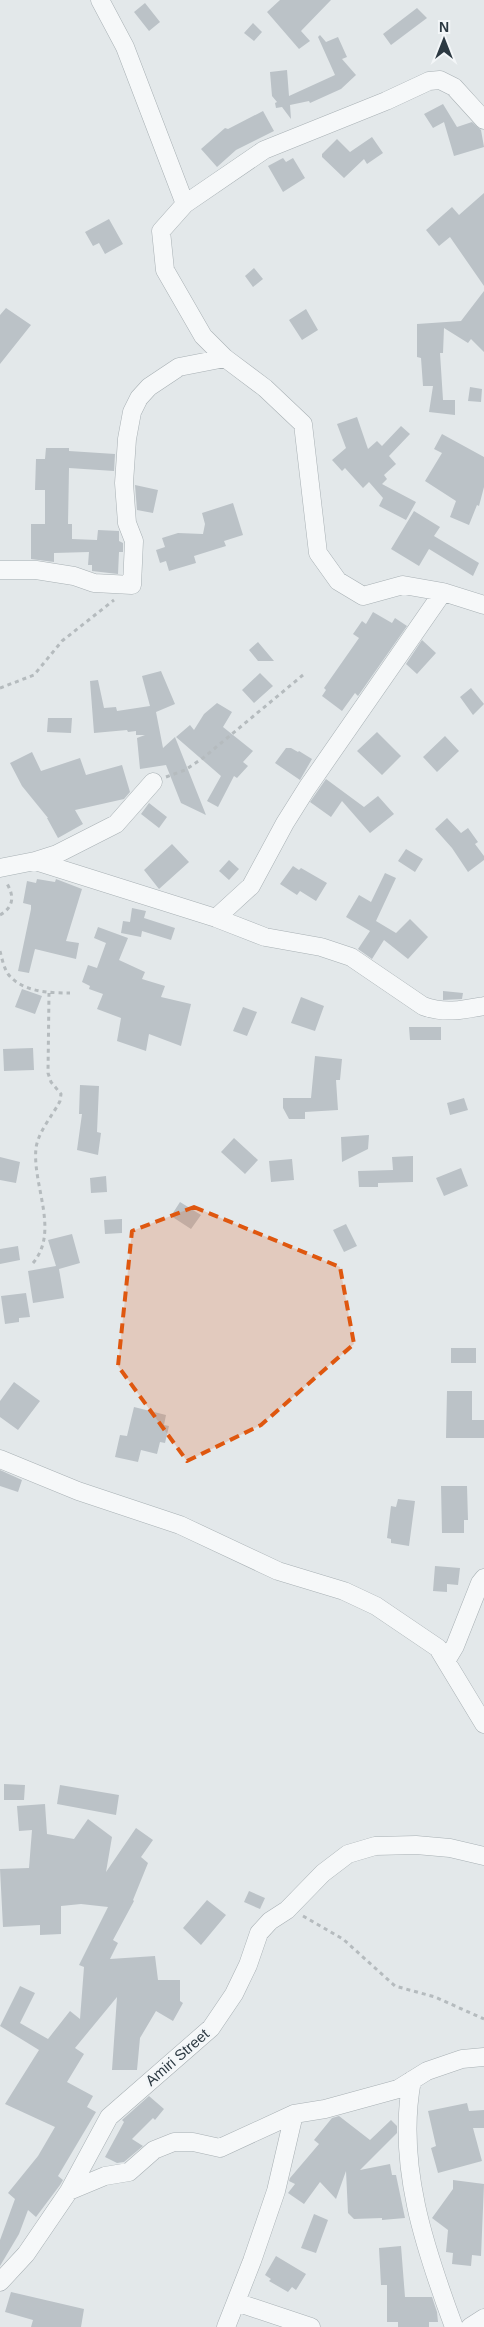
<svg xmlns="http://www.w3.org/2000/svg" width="484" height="2327" font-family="Helvetica,sans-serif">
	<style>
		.building { fill: #bbc2c7 }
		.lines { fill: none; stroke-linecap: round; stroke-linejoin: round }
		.minor-casing { stroke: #a8b0b4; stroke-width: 19 }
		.path { stroke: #b5bbbe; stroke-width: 3; stroke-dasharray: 4 4; stroke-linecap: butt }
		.minor { stroke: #f6f8f9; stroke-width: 18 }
		.marked { fill: #df570f; fill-opacity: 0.2; stroke: #df570f; stroke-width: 4; stroke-dasharray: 10 6; stroke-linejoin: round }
		.labels { text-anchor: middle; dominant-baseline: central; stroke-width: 5; stroke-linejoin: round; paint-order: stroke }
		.street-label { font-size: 15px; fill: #2c3942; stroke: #f3f6f8 }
	</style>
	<rect width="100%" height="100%" fill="#e3e8ea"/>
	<path class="building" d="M280 0H331L301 31 310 41 299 49 267 12Z
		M145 3 160 22 149 31 134 12Z
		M417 8 427 18 391 45 383 34Z
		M253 23 262 32 254 41 244 33Z
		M320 35 326 42 338 37 347 57 342 59 356 75 341 89 310 103 309 101 290 105 291 119 282 107 276 108 275 103 277 102 272 96 270 72 287 70 289 96 335 75 318 37Z
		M443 104 457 127 472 122 481 130 484 147 454 156 444 122 433 128 424 114Z
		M263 111 274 131 236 150 217 167 201 149 225 128 228 129Z
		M372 137 383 153 367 164 364 159 344 178 322 157V154L337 139 350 152Z
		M283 158 286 162 293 158 305 178 283 192 268 166Z
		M484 193V286L450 237 439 246 426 230 452 207 459 215Z
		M109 219 123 244 105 254 99 243 93 246 85 232Z
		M254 268 263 279 253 287 245 276Z
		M484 291V352L471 339 468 343 444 328 443 353H440L443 400H455V415L429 412 433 386H423L421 358 417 357V324L461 321Z
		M6 308 31 325 0 364V315Z
		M306 309 318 330 302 340 289 320Z
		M470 387 482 389 481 402 468 401Z
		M357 417 368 449 377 441 382 446 401 426 410 434 389 456 396 464 384 475 387 479 382 484 416 502 406 520 379 506 383 498 369 482 363 488 345 468 342 471 332 460 346 448 337 424Z
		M442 434 484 457V487L479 506 477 505 469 525 450 517 456 501 425 481 442 453 434 449Z
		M46 448H69V451L115 454 114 471 69 468 68 524H72V539L97 540 98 530 119 531V541L123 543V552H119L118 574 92 571V565H88L89 552 54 553V562L31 559V524H45V490H35L36 459H45Z
		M135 485 158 490 153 513 137 510Z
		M233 503 243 535 224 541 226 546 194 556 196 563 169 571 166 561 160 563 156 550 165 547 162 538 178 533 203 534 205 524 202 513Z
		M414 511 440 527 434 536 479 563 473 576 429 549 419 566 391 549Z
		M373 612 392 623 395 618 407 626 358 696 355 693 342 711 322 696 326 690 324 688 359 638 353 634 362 621 366 624Z
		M422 640 436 653 417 674 406 664Z
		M258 642 274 661H258L249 650Z
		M161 671 175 704 156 712 163 748 175 737 206 815 181 803 166 765 140 769 137 738 145 735H136V731L128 732 127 730 94 733 90 681 98 680 104 708 116 707 117 711 150 706 142 676Z
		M260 673 273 686 254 703 242 690Z
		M471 688 484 704 473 715 460 697Z
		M217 703 232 712 223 727 253 751 243 762 248 766 237 778 234 776 218 807 207 801 221 776 176 737 190 725 194 730 204 714Z
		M48 718H72L71 733 47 732Z
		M377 732 401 756 382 775 357 751Z
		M445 736 459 751 437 772 423 757Z
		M286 748H291L298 752 299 751 312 759 300 780 275 763Z
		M32 752 41 771 80 758 86 775 122 765 130 792 124 799 75 810 83 824 58 838 47 818H48L22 786 10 763Z
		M326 779 364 807 378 796 394 814 370 833 342 801 331 817 310 802Z
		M149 803 167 817 159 828 141 814Z
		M447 818 461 833 468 828 478 842 475 844 484 856V860L468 872 452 848 435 829Z
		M172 844 189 862 159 889 144 870Z
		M406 849 423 859 415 872 398 861Z
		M229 860 239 869 229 880 219 871Z
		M293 866 299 870 301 868 327 883 316 901 300 891 297 895 280 884Z
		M385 873 396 878 376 921 396 933 410 919 428 937 408 959 384 940 372 959 358 949 370 931 346 917 359 895 371 902Z
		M37 879 55 882 56 879 82 889 66 941 79 943 76 959 35 949 29 973 18 971 31 909V905L23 903 27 881 36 883Z
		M132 908 146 911 144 918 175 928 171 940 142 931 141 937 121 933 123 921 130 922Z
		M98 927 128 938 119 960 145 972 142 979 165 986 161 997 191 1004 181 1046 149 1034 146 1051 117 1041 121 1018 97 1009 103 994 89 989 90 986 82 982 88 965 97 968 106 943 94 938Z
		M22 989 42 996 35 1014 15 1007Z
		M443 991 463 993 462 999 443 1000Z
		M301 997 324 1006 315 1031 291 1023Z
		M243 1007 257 1012 247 1036 233 1031Z
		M409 1027H441V1040H410Z
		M33 1048 34 1070 4 1071 3 1049Z
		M315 1056 342 1059 340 1080H336L338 1110 305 1112V1119H289L283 1108V1098H311Z
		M80 1085 99 1086 97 1132 101 1133 98 1155 77 1150 82 1114H79Z
		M464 1098 468 1110 450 1115 447 1103Z
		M369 1135 368 1149 342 1162 341 1137Z
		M234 1138 258 1160 245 1174 221 1152Z
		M413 1156V1182L378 1183V1187H359L358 1171 393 1170 392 1157Z
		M0 1157 20 1162 16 1183 0 1180Z
		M292 1159 294 1180 271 1182 269 1161Z
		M461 1168 468 1186 444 1196 436 1178Z
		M106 1176 107 1192 91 1193 90 1178Z
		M180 1202 201 1215 191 1229 171 1216Z
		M122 1219V1233L105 1234 104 1220Z
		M346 1224 357 1246 344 1252 333 1230Z
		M72 1234 80 1263 59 1269 64 1298 33 1303 28 1271 56 1266 48 1240Z
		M18 1246 20 1260 0 1264V1249Z
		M26 1293 30 1317 19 1318V1322L5 1324 1 1296Z
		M451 1348H476V1363H451Z
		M14 1382 40 1401 18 1430 0 1417V1401Z
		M447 1391H472V1420H484V1438H446Z
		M134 1407 166 1415 164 1425 169 1426 165 1443 160 1442 157 1454 141 1450 138 1462 115 1457 120 1435 127 1436Z
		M0 1470 22 1480 18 1492 0 1486Z
		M441 1486H467L468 1520H464V1533H442Z
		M398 1499 415 1501 409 1546 391 1543V1539L387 1538 391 1506 396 1507Z
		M435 1566 460 1568 458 1585 447 1584V1592L433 1591Z
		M4 1784 25 1785 24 1800H4Z
		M60 1785 119 1795 116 1815 57 1804Z
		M45 1804 47 1834 74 1839 88 1819 112 1837 106 1872 136 1828 153 1840 141 1857 148 1863 133 1900 134 1901 113 1940 118 1943 110 1959 155 1956 158 1980H180V2001L183 2003 173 2021 156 2011 140 2038 137 2070H112L117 1997 75 2048 84 2054 67 2082 93 2096 87 2107 96 2112 58 2176 63 2180 60 2185 36 2217 28 2210 19 2234 0 2266V2240L15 2199 8 2193 38 2156 55 2127 5 2104 39 2050 0 2026 20 1986 35 1993 20 2023 48 2039 70 2011 80 2019 84 1967 79 1965 108 1907 81 1904 61 1906V1934L40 1935V1925L3 1927 0 1869 29 1868 32 1830 19 1831 17 1806Z
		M249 1891 265 1898 260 1909 244 1902Z
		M207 1900 226 1915 201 1945 183 1928Z
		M149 2096 164 2109 155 2120 153 2118 132 2139 143 2146 124 2162 117 2163 105 2157 124 2122 122 2120Z
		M467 2103 469 2111 484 2110V2128H473L482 2161 438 2173 431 2148 436 2146 428 2111Z
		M339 2116 370 2140 391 2120 397 2126V2133L360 2170 390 2164 392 2175H396L405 2218 382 2220V2218L354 2219 348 2213 346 2171 336 2199 320 2182 304 2204 288 2193 295 2184 289 2181 290 2178 319 2144 314 2140 332 2118Z
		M453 2180 484 2184 481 2256 472 2255 471 2266 452 2264 453 2253 446 2252 448 2230 432 2218 453 2189Z
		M314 2214 328 2220 316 2253 301 2248Z
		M401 2246 405 2297H432L437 2312 438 2322H429V2327H398V2322H387V2285H381L379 2248Z
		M276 2256 306 2274 296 2290 292 2287 288 2292 269 2281 271 2279 265 2275Z
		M11 2292 84 2309 81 2327H31L33 2320 5 2312Z"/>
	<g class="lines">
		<defs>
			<path id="minor" d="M100 0 125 47 185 204 161 231 165 270 203 336 225 358 265 388 303 424 318 553 338 581 363 596 403 585 443 592 484 605
				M185 204 264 150 386 101 429 81 440 80 454 87 484 120
				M0 570H36L74 576 94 583 132 585 134 541 127 523 124 483 127 439 132 412 139 398 149 387 179 367 225 358
				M35 861 216 918 265 937 321 947 351 957 423 1006C444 1014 463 1010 484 1006
				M0 868 35 861 57 854 116 824 153 782
				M216 918 251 886 285 823 307 788 443 592
				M0 1459 78 1491 180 1525 278 1571 344 1591 376 1606 438 1648 484 1724
				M446 1661 455 1646 480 1583 484 1578
				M412 2080C396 2164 425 2249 454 2327
				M69 2191 105 2176 129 2172 154 2150 174 2142H193L220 2148 294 2114 325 2109 398 2089 427 2071 462 2059 484 2057
				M0 2282 26 2254 69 2191 109 2117 211 2028 234 1994 248 1965 259 1933 270 1921 287 1910 323 1873 348 1854 375 1846 416 1845 450 1848 484 1856
				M236 2302 311 2327
				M226 2327 252 2261 276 2191 294 2114
				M470 2327 484 2318"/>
		</defs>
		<use href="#minor" class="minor-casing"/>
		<path class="path" d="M0 688 34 675 62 641 114 600
			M166 777 185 770 203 758 303 675
			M0 915C15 906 14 895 6 882
			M0 951C2 959 4 968 8 974 22 992 49 993 70 993
			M33 1263C60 1231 32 1185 36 1148 38 1132 53 1115 60 1101L61 1094 51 1082 48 1073 49 993
			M303 1916 343 1939 395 1986 435 1997 484 2019"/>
		<use href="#minor" class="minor"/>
	</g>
	<path class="marked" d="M194 1207 340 1267 354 1344 261 1425 187 1461 118 1366 132 1231Z"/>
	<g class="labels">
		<g class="street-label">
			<text transform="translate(177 2057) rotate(-41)">Amiri Street</text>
		</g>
	</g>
	<g transform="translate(444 40)" stroke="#f3f6f8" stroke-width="4" paint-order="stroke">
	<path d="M0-4L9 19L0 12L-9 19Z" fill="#2c3942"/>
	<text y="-8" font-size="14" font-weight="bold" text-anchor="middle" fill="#2c3942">N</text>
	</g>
</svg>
